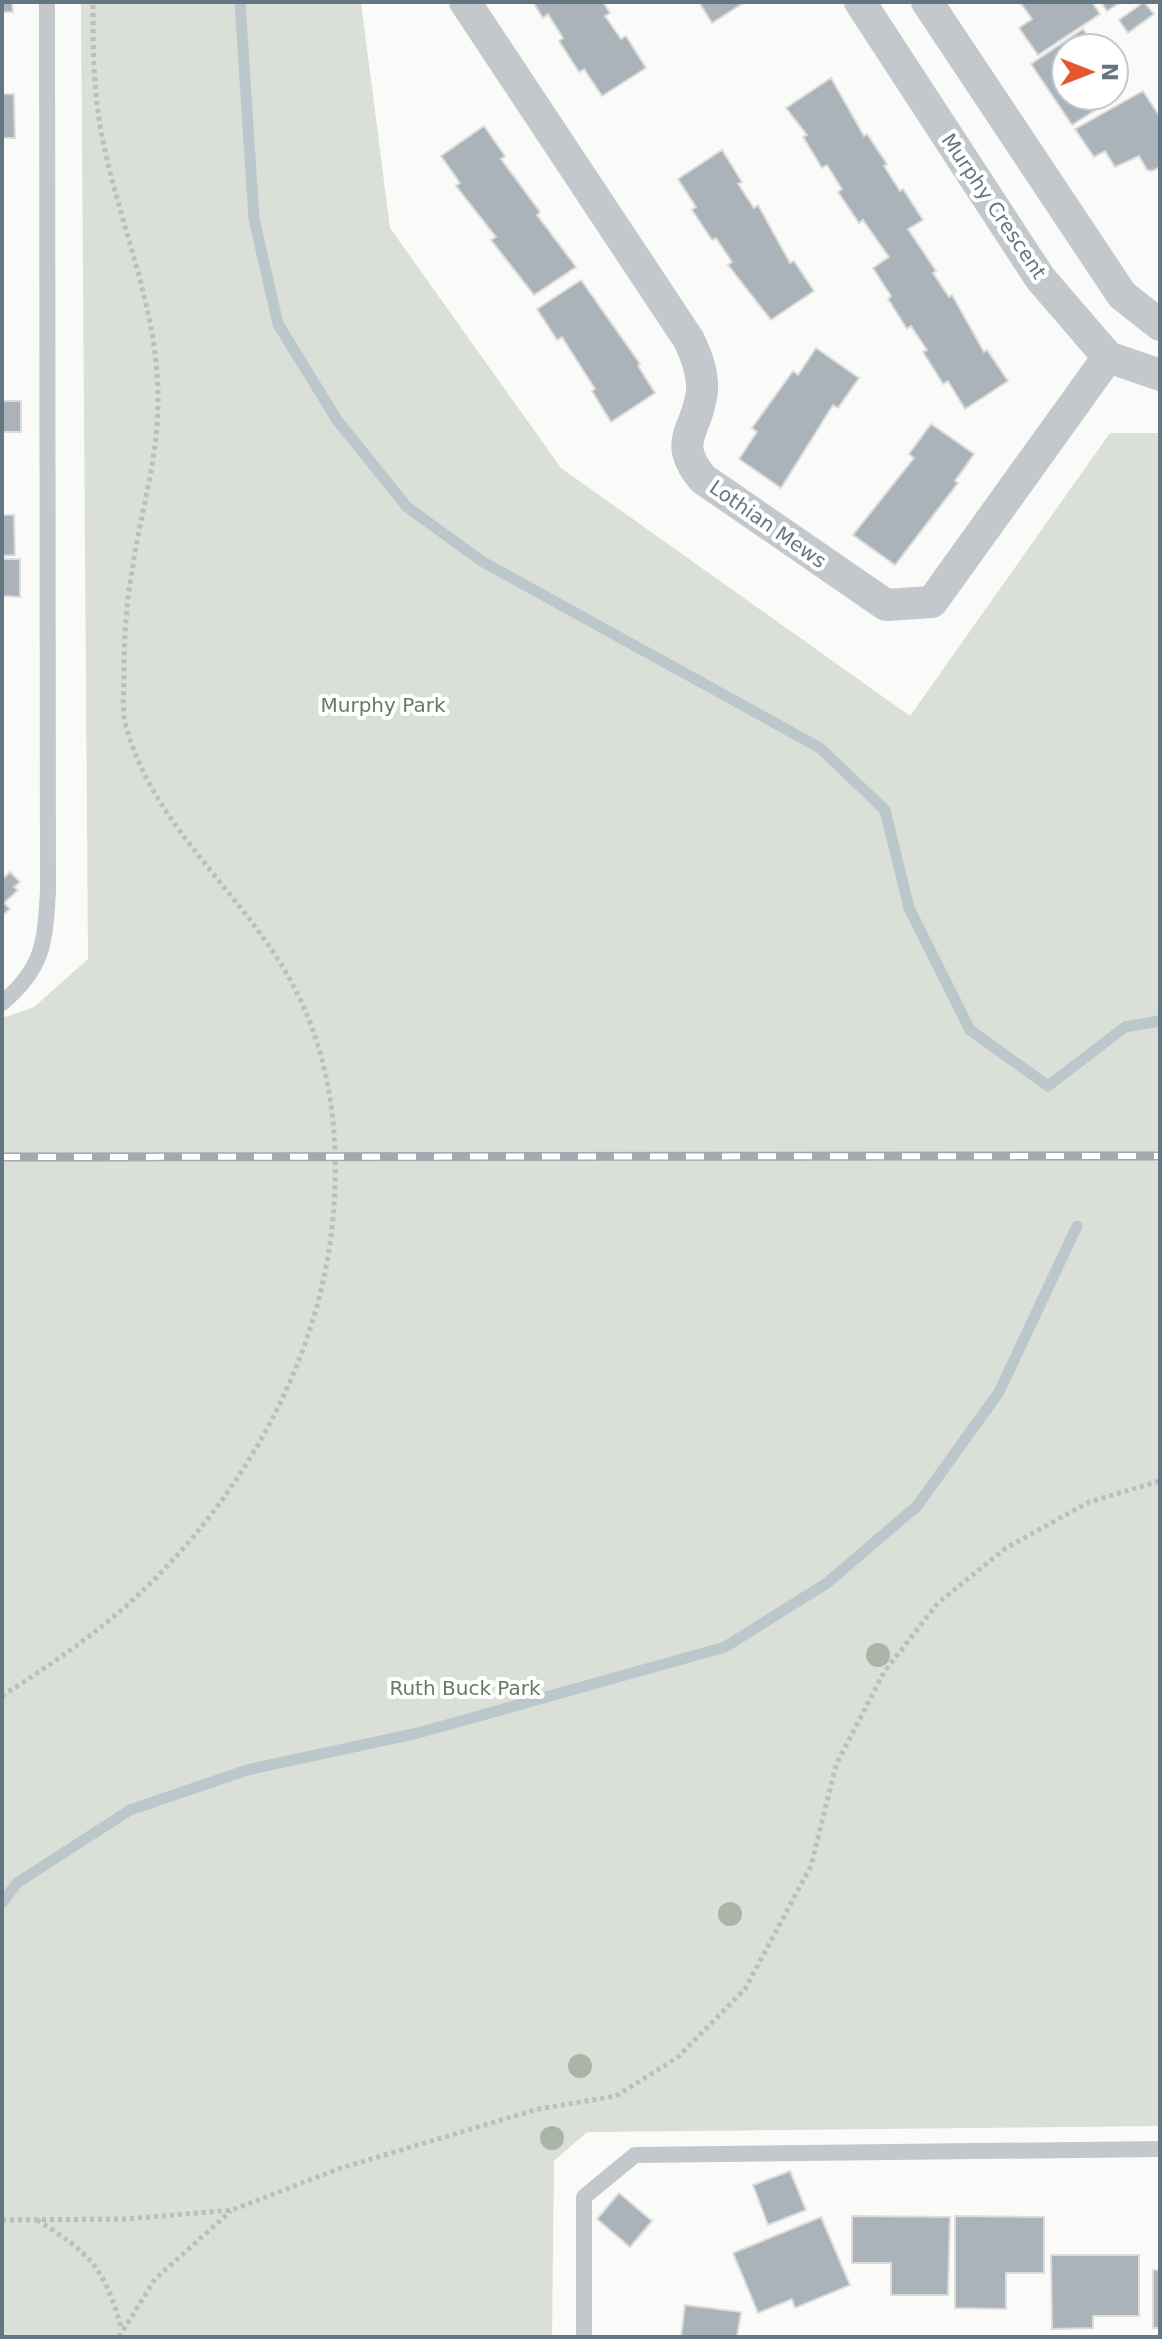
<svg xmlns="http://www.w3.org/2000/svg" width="1162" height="2339" font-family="'DejaVu Sans',sans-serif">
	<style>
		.green { fill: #dadfd7 }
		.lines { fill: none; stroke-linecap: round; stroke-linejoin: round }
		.stream { stroke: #bbc7cb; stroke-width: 11 }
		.building { fill: #aab3b9; stroke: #dcdcda; stroke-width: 2 }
		.path { stroke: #bbbfc2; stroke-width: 5; stroke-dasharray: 4 4; stroke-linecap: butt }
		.service { stroke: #c3c8cc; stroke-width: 16 }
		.minor { stroke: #c3c8cc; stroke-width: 32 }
		.rail-casing { stroke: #a2aab0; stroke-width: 9 }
		.rail { stroke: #fff; stroke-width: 6; stroke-dasharray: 18; stroke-linecap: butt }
		.tree { fill: #aab4a7 }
		.labels { text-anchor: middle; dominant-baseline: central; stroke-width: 8; stroke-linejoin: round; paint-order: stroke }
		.street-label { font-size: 20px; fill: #657683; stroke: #fff }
		.park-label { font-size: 20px; fill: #687a64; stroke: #fff }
	</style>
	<rect width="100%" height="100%" fill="#fafaf8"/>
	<path class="green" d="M81 2H361L390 228 561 468 910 716 1110 433H1160V2126L587 2132 554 2161 552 2337H2V1018L34 1007 88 959Z"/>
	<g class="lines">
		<path class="stream" d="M240 2 254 219 278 324 337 420 407 507 483 562 820 748 885 810 909 908 970 1030 1048 1086 1125 1027 1160 1021
			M2 1903 17 1883 130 1810 247 1770 418 1733 725 1647 827 1583 917 1506 999 1392 1077 1226"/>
	</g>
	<path class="building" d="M2 2H12L13 12H2Z
		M533 2H603L610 13 605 16 621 39 626 36 646 68 602 96 584 69 579 72 559 41 563 38 548 14 543 18Z
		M699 2H745L712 23Z
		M1020 2H1092L1100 14 1038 55 1019 28 1032 19Z
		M1101 2H1121L1107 11Z
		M1144 2 1154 14 1128 33 1119 20Z
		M1083 29 1089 38 1078 45 1080 48H1066V96H1111L1113 99 1072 125 1031 64Z
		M831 78 864 136 867 134 887 164 884 166 900 191 903 189 923 220 908 229 936 271 933 273 949 297 952 295 984 352 987 350 1008 381 965 409 948 381 943 384 923 352 927 350 911 326 907 329 888 299 891 296 873 268 889 257 863 220 859 223 838 192 842 189 827 165 822 168 803 137 807 135 786 108Z
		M1143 91 1160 117V167L1152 171 1147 170 1139 156 1115 167 1105 151 1094 157 1075 129Z
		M2 94H14L15 138H2Z
		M484 126 505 156 501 159 540 212 537 215 576 267 534 295 491 240 496 237 456 186 460 183 441 156Z
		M722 150 742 182 738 184 754 208 758 205 790 263 794 261 814 291 771 320 728 265 732 262 716 238 712 240 692 210 696 207 678 179Z
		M581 280 640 364 638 366 655 393 611 422 592 391 595 389 562 337 557 340 537 309Z
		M816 348 859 378 838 408 833 405 781 488 739 459 757 432 752 428 793 371 798 375Z
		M2 401H21V432H2Z
		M931 424 974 454 955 481 958 483 895 565 853 535 914 458 909 454Z
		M2 515H14L15 555 2 556Z
		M2 559H20V597L2 596Z
		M10 872 20 882 14 887 18 890 4 903 10 909 2 916V873L5 877Z
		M790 2171 806 2210 768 2225 753 2185Z
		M619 2193 652 2221 630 2247 597 2219Z
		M852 2216 950 2217 948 2295H891V2263H852Z
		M955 2216 1044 2217V2273H1006V2309L955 2308Z
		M821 2217 850 2285 795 2308 792 2299 758 2313 733 2253Z
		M1051 2255H1139V2316H1093V2328L1052 2329Z
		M1153 2270H1160V2328H1153Z
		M685 2305 741 2312 737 2337H681Z"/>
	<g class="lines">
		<path class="path" d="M2 1696C31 1677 61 1658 88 1637 221 1537 324 1372 334 1205 339 1132 330 1059 297 993 250 897 151 828 125 722 122 707 124 690 124 675 124 640 126 605 132 571 140 515 158 459 158 402 159 306 116 219 100 125 93 84 93 43 93 2
			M2 2220 126 2219 232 2210 341 2168 538 2109 616 2096 678 2057 745 1989 811 1866 836 1765 884 1672 938 1603 1006 1548 1089 1502 1160 1481
			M37 2220C90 2253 104 2267 121 2327
			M119 2337 155 2279 231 2211"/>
		<path class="service" d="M2 1003C44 968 45 942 48 891L47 2
			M584 2337V2197L635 2155 1160 2149"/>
		<path class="minor" d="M465 2 689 340C696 355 703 372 702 390 699 430 670 440 703 479L886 605 932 602 1108 357
			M860 2 1040 278 1108 357 1160 375
			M927 2 1122 295 1160 325"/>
		<defs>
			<path id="rail" d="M2 1157 1160 1156"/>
		</defs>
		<use href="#rail" class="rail-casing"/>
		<use href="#rail" class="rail"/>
	</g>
	<g class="tree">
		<circle cx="878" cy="1655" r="12"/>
		<circle cx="730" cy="1914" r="12"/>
		<circle cx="580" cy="2066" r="12"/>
		<circle cx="552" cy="2138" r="12"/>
	</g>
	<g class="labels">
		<g class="street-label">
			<text transform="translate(994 206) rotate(56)">Murphy Crescent</text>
			<text transform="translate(768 524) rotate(35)">Lothian Mews</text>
		</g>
		<g class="park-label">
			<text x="383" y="705">Murphy Park</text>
			<text x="465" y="1688">Ruth Buck Park</text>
		</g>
	</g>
	<rect width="1162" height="2339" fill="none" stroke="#657683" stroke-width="8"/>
	<g transform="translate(1090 72) rotate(90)"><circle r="38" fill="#ffffff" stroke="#c1c8cd" stroke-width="2"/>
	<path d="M0-6L14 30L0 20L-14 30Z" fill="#e4572e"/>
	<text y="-12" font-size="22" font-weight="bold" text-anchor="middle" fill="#657683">N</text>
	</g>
</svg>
